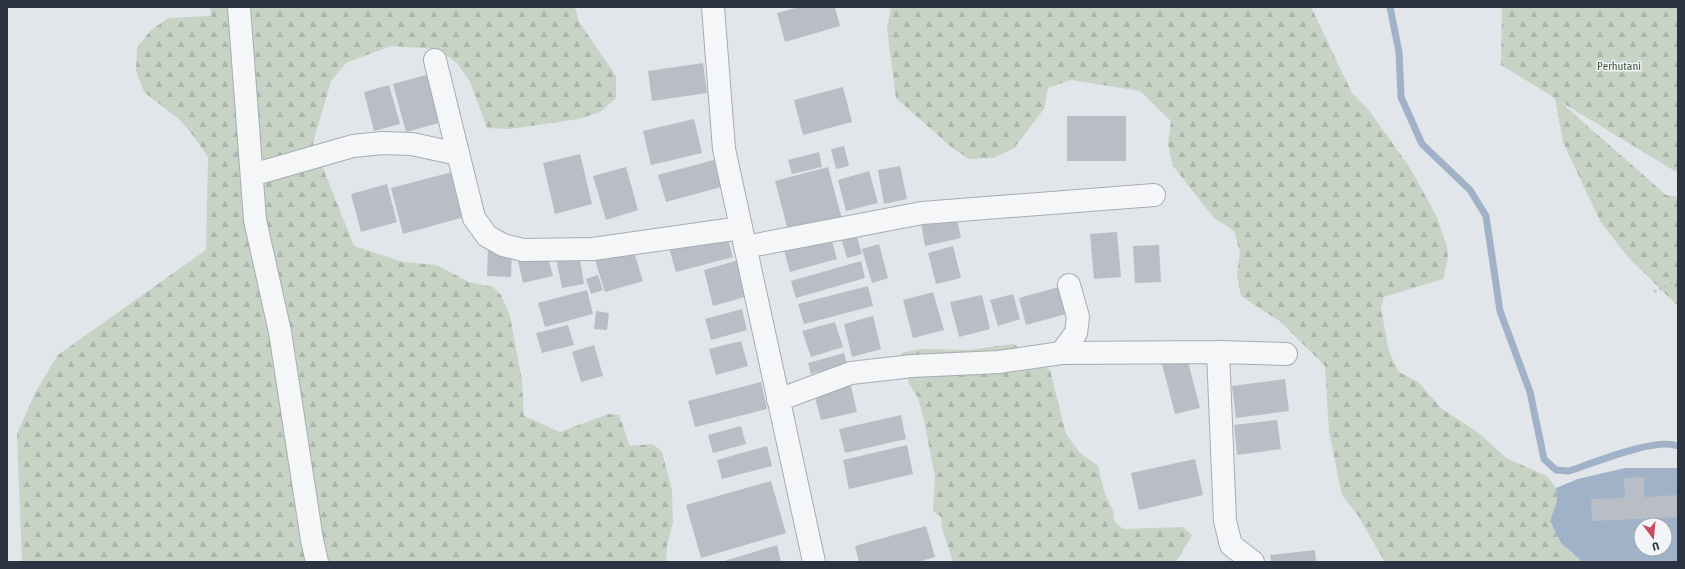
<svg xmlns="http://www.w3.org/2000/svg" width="1685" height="569" font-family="'Asap Condensed',sans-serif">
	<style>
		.forest { fill: url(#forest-firs) }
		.water { fill: #9fb2c8; fill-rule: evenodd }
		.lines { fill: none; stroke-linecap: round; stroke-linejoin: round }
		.stream { stroke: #9fb2c8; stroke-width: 7 }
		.building { fill: #b9bec6 }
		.minor-casing { stroke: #a7acb4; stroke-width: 24 }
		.path { stroke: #c0c3c8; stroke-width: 2.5; stroke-dasharray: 3 3; stroke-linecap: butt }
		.minor { stroke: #f5f6f8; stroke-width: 22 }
		.labels { text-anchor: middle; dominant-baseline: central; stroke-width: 3; stroke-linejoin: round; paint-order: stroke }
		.park-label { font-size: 12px; fill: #3f5c39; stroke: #f2f4f7 }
	</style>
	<defs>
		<pattern id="forest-firs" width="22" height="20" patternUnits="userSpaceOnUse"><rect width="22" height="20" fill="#c7d3c4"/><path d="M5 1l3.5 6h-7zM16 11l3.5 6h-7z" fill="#abb6aa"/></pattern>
	</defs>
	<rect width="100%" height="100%" fill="#e2e5ea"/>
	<path class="forest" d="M210 7H575L579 22 616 76V98L600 112 579 119 510 129 487 128 470 82 457 63 437 49 391 46 346 63 331 81 313 143 354 246 403 262 437 265 469 282 493 287 501 295 510 316 522 381 524 416 560 432 608 414 619 415 630 446 653 444 662 452 672 490 673 523 667 545 666 562H22L17 434 35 393 58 355 206 250 208 157 195 138 180 120 144 92 136 71 137 48 150 31 168 18 211 16Z
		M891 7H1311L1352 93 1368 109 1410 168 1436 215 1447 247 1448 258 1443 279 1384 297 1381 308 1389 352 1399 372 1418 382 1441 408 1480 434 1506 458 1547 476 1556 488 1557 499 1550 521 1561 543 1583 562H1385L1357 514 1342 495 1329 432 1325 366 1281 322 1241 296 1237 275 1240 252 1234 231 1214 218 1173 166 1168 144 1171 121 1140 91 1071 80 1048 88 1044 109 1014 148 993 158 969 159 950 146 896 98 887 29Z
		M1502 7H1678V173L1558 100 1666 195 1678 197V306L1627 256 1600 221 1563 142 1555 98 1501 65Z
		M1014 344 1050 370 1066 434 1080 453 1098 466 1104 491 1113 511 1114 521 1123 529 1183 527 1192 535 1176 562H953L942 528 941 517 933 511 935 477 924 420 918 398 909 384 901 353 922 349 969 350Z"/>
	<path class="water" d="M1625 468H1678V562H1583L1561 543 1550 521 1557 500 1556 488 1578 479ZM1641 525H1665V549H1641Z"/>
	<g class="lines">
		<path class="stream" d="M1390 7 1399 52 1401 97 1422 144 1470 190 1486 216 1500 311 1530 392 1544 459 1556 470 1569 471C1594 463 1655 437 1678 446"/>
	</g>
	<path class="building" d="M799 7H835L840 26 785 42 777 13Z
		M703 63 707 93 652 101 648 71Z
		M433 73 446 121 406 132 393 84Z
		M389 85 400 124 374 131 364 92Z
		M843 87 852 122 803 135 794 100Z
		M1067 116H1126V161H1067Z
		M694 119 702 153 651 165 643 131Z
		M844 146 849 166 836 169 831 149Z
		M819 152 822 167 792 174 788 160Z
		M580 154 592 204 555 214 543 163Z
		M714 160 721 187 666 202 658 175Z
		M900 166 907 199 884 204 878 170Z
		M626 167 638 210 606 220 593 176Z
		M828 167 842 219 789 234 775 181Z
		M456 171 468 216 403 234 391 188Z
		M869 171 878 203 846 211 838 180Z
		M387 184 397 222 361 232 351 194Z
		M956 215 961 238 925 246 921 223Z
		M855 231 862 254 847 258 840 235Z
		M1117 232 1121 277 1094 279 1090 234Z
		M726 233 733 257 676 272 669 248Z
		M830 234 837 259 790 272 783 247Z
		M879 244 888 278 872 283 862 249Z
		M1159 245 1161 282 1135 283 1133 246Z
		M953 246 961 278 936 284 928 253Z
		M633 249 643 281 605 292 595 260Z
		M488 250 512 251 511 277 487 276Z
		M546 250 553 276 523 283 517 257Z
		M579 254 584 284 562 288 556 258Z
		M742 259 752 295 713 306 704 270Z
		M861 261 865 278 796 298 791 281Z
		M598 275 603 290 591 294 586 279Z
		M1066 285 1073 312 1026 325 1019 298Z
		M868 286 873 306 804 324 798 304Z
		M587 290 593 314 545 327 538 303Z
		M933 292 944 330 913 338 903 300Z
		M1013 294 1020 319 998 326 990 300Z
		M982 295 990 329 959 337 950 302Z
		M742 309 747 330 711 340 705 319Z
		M596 311 609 313 607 330 594 329Z
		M873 316 881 349 852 357 844 324Z
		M835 322 843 347 811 357 802 331Z
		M568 325 574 345 542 353 536 333Z
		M741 341 748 366 716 375 709 349Z
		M594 345 603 376 581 382 572 352Z
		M844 353 847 363 811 374 808 363Z
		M1187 358 1200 408 1175 414 1162 364Z
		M1285 379 1289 411 1236 418 1232 386Z
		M761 382 767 409 695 427 688 401Z
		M850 382 857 412 821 420 813 390Z
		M901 415 906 439 845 453 839 429Z
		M1277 420 1281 449 1237 455 1234 425Z
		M741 426 746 444 713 453 708 435Z
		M907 445 913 474 849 489 843 460Z
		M767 446 772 466 722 479 717 460Z
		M1195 459 1203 495 1139 510 1131 473Z
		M1644 477V497L1678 495V517L1592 521 1591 499 1625 498 1624 478Z
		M771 481 786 533 701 558 686 505Z
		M926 526 935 557 918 562H859L855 546Z
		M777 545 781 562H724V561Z
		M1315 550 1316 562H1271L1270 555Z"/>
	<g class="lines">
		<defs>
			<path id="minor" d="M239 7 255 220 280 332 312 540 317 562
				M713 7 724 149 814 562
				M435 60 474 218 487 236 503 245 523 250 593 249 741 228
				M252 175 353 146 382 143 412 144 458 154
				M745 247 922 213 1154 195
				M1218 352 1225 521 1231 545 1253 562
				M1061 353 1076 333 1078 317 1069 285
				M778 400 851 373 912 366 999 362 1061 353 1218 352 1286 354"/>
		</defs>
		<use href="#minor" class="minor-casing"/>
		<path class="path" d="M1654 292 1678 280"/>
		<use href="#minor" class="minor"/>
	</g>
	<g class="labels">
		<g class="park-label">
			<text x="1619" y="66">Perhutani</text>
		</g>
	</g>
	<rect width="1685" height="569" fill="none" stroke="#2b3241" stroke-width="16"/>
	<g transform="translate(1653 537) rotate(164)"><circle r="19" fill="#f2f4f7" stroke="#a2a6ae"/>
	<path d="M0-3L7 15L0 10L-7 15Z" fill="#c84e5d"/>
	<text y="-6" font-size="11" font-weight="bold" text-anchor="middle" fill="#2b3241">U</text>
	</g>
</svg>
